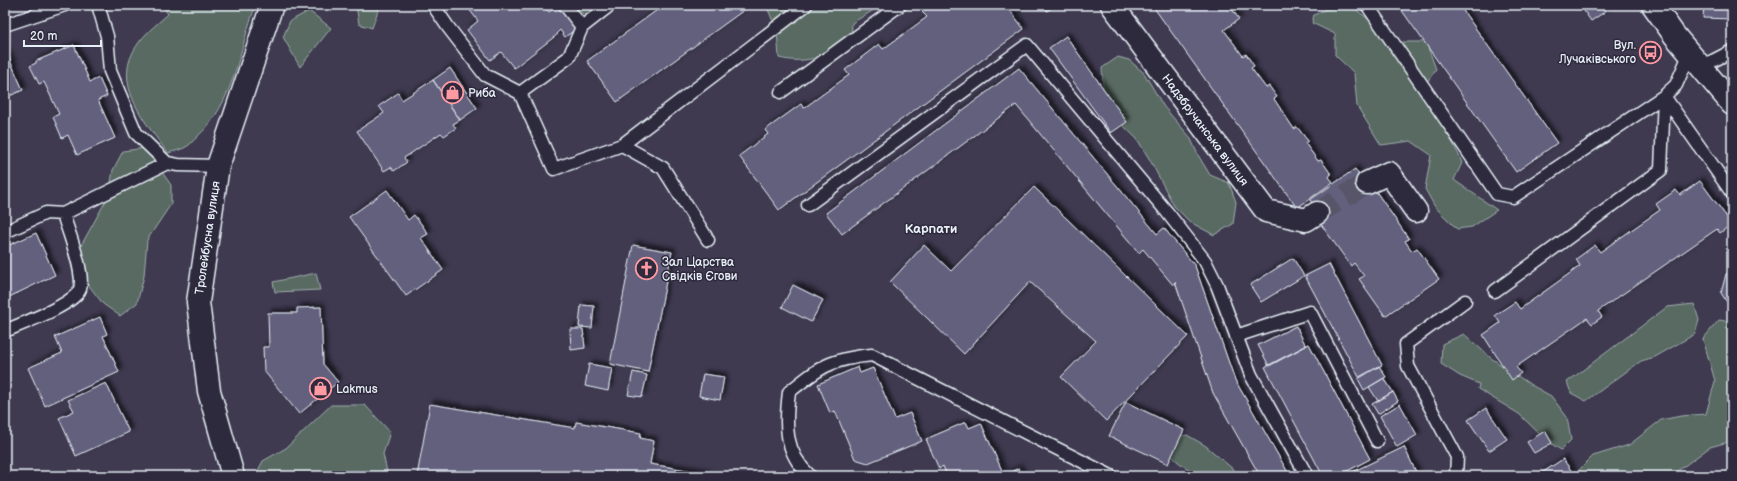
<svg xmlns="http://www.w3.org/2000/svg" width="1737" height="481" font-family="'Balsamiq Sans',sans-serif">
	<style>
		.green { fill: #596a62; stroke: #a0aead }
		.building { fill: #64607e; stroke: #e8f1f8; filter: url(#shadow) }
		.lines { fill: none; stroke-linecap: round; stroke-linejoin: round }
		.street-tunnel { stroke: #585569; stroke-width: 22; stroke-dasharray: 22 11; stroke-linecap: butt }
		.lane-casing { stroke: #e8f1f8; stroke-width: 15 }
		.street-casing { stroke: #e8f1f8; stroke-width: 25 }
		.secondary-casing { stroke: #e8f1f8; stroke-width: 25 }
		.lane { stroke: #2f2a3d; stroke-width: 12 }
		.street { stroke: #2f2a3d; stroke-width: 22 }
		.secondary { stroke: #2f2a3d; stroke-width: 22 }
		.labels { text-anchor: middle; dominant-baseline: central; stroke-width: 3; stroke-linejoin: round; paint-order: stroke }
		.poi-label { font-size: 12px; fill: #e8f1f8; stroke: #2f2a3d; text-anchor: start }
		.street-label { font-size: 12px; fill: #e8f1f8; stroke: #2f2a3d }
		.neighbourhood-label { font-size: 13px; font-weight: bold; fill: #e8f1f8; stroke: #2f2a3d }
	</style>
	<defs>
		<filter id="shadow"><feDropShadow dx="3.5" dy="-3.5" stdDeviation="2" flood-color="#0009"/></filter>
	</defs>
	<rect width="100%" height="100%" fill="#3f3a50"/>
	<filter id="ink" filterUnits="userSpaceOnUse"><feTurbulence type="fractalNoise" baseFrequency=".025" numOctaves="2"/><feDisplacementMap in="SourceGraphic" scale="8" xChannelSelector="R" yChannelSelector="G"/><feConvolveMatrix kernelMatrix="1 2 1 2 8 2 1 2 1" color-interpolation-filters="sRGB"/></filter>
	<g filter="url(#ink)">
		<path class="green" d="M162 5H256C238 50 235 103 197 137 194 140 190 145 186 147 181 150 174 151 168 153 148 126 114 88 133 52 141 36 155 26 168 14Z
			M356 5H380L372 28 359 24Z
			M574 5H605L602 11 585 16Z
			M768 5H882L852 23 851 44C825 55 808 65 779 58L777 31 767 7Z
			M1342 5H1350L1398 42H1426L1436 69 1421 91C1434 115 1453 138 1462 163L1454 180 1497 210 1472 227 1457 229 1435 207 1425 189 1431 155 1411 141 1381 145 1357 106 1354 73 1335 55V34L1312 23 1314 15 1324 10Z
			M309 11 331 28 300 67 283 37 290 21Z
			M1118 57 1129 60 1144 73 1164 107 1190 137 1198 155 1210 175 1229 183 1236 202 1233 224 1214 235 1190 222 1174 206 1150 160 1137 139 1104 107 1102 68Z
			M145 148 171 185V204L147 240 144 276 137 303 120 316 103 304 90 287 78 264V251L109 195 113 170 123 151Z
			M316 273 320 290 275 292 273 282Z
			M1694 304 1699 320 1695 334 1655 357 1641 361 1586 401 1571 393 1567 382 1667 307Z
			M1719 320 1732 322V441L1710 447 1671 476H1573L1593 456 1629 445 1661 420 1681 416 1706 414 1715 381 1703 339Z
			M1464 334 1491 358 1531 385 1551 396 1567 417 1571 440 1561 450 1547 441 1519 414 1478 389 1479 384 1460 376 1441 364 1442 344Z
			M331 405H365L390 432 383 454 388 476H255L263 461 286 448Z
			M1187 435 1206 446 1241 476C1201 476 1190 477 1162 446L1168 438Z"/>
		<path class="building" d="M466 5H543L549 12 559 5H562L579 27 565 37 560 30 557 33 558 34 514 68 501 52 490 60 467 30 478 21Z
			M664 5H751L617 102 587 61Z
			M931 5H1006L1024 29 779 210 739 156 768 134 765 130 801 104 804 108 849 75 845 70 879 44 883 49 927 17 922 12Z
			M1043 5H1056L1047 11Z
			M1152 5H1229L1239 19 1224 30 1243 56 1246 54 1254 66 1251 68 1266 88 1269 86 1277 97 1274 99 1294 129 1297 127 1308 141 1305 143 1318 161 1321 160 1331 174 1329 177 1333 182 1297 208Z
			M1398 5H1459L1557 143 1516 172Z
			M1580 5H1602L1606 11 1591 21Z
			M1704 5H1732V19L1703 18Z
			M1066 36 1127 122 1111 133 1049 48Z
			M74 45 90 82 99 78 107 96 98 100 115 138 77 155 68 135 62 138 53 117 59 114 44 82 39 84 30 66 36 63V61Z
			M5 49 23 90 5 98Z
			M450 68 477 108 460 120 433 80Z
			M1019 68 1157 234 1164 228 1195 266 1235 380 1290 476H1260L1213 393 1175 282 1173 285 1143 249 1139 253 1016 105 842 234 826 213Z
			M433 80 460 120 453 124 456 128 444 136 441 133 404 158 407 162 394 171 391 167 384 171 357 131 384 113 379 106 398 93 402 100Z
			M1355 169 1369 190 1373 187 1409 239 1405 241 1412 251 1417 248 1439 279 1385 316 1359 279 1364 276 1354 263 1351 266 1320 223 1324 220 1310 200Z
			M1700 181 1729 220 1727 222 1729 226 1720 233 1717 229 1598 311 1602 317 1592 324 1587 318 1516 367 1521 373 1512 380 1483 335 1500 323 1495 315 1515 302 1520 309 1580 266 1576 259 1595 245 1600 252 1660 210 1656 204 1676 190 1680 195Z
			M1034 187 1188 336 1106 421 1061 377 1096 341 1030 282 964 354 890 282 924 245 951 271Z
			M387 190 408 220 414 215 422 225 428 234 421 238 443 270 406 296 349 217Z
			M36 233 55 275 5 299V247Z
			M633 245 672 252 648 372 610 364Z
			M1293 258 1304 276 1261 302 1250 285Z
			M1329 264 1382 365 1359 377 1305 276Z
			M1732 270V310L1721 293 1726 274Z
			M793 285 823 300 811 322 782 307Z
			M581 305 594 306 592 328 579 327Z
			M321 307 323 364 338 382 299 414 264 371 263 347H269L268 313H297V308Z
			M100 317 107 334 103 336 119 372 45 406 28 368 62 353 55 337Z
			M1296 326 1306 346 1269 366 1258 345Z
			M570 329H583L585 348 571 350Z
			M1309 344 1370 459 1338 476H1323L1265 367Z
			M589 364 612 368 608 391 585 386Z
			M1379 366 1386 377 1364 390 1358 379Z
			M858 367 860 373 873 368 895 419 910 413 922 441 868 463 855 459 835 411 830 413 818 384Z
			M633 372 647 375 642 397 628 395Z
			M703 374 724 377 720 400 699 396Z
			M1384 378 1393 392 1378 401 1369 387Z
			M106 383 129 432 76 456 59 418 74 411 68 400Z
			M1393 392 1398 401 1378 414 1372 404Z
			M1126 402 1184 430 1168 464 1109 436Z
			M430 404 575 428 576 422 641 433 640 438 654 441 650 464 705 473V476H417Z
			M1400 404 1417 435 1397 447 1380 416Z
			M1486 408 1507 439 1489 451 1468 420Z
			M966 422 969 428 981 423 1004 475 1019 468 1022 476H947L943 466 939 469 926 439Z
			M1545 431 1552 443 1534 453 1527 442Z
			M1404 447 1418 476H1344Z
			M1563 459 1575 476H1537Z"/>
		<g class="lines">
			<path class="street-tunnel" d="M1317 213 1367 183"/>
			<defs>
				<path id="lane" d="M98 5 107 36 110 71 136 133 167 163
					M433 5 448 27 485 75 520 93 554 169 622 145 806 5
					M565 5 582 27
					M1367 5 1497 194 1513 197 1664 96 1676 85 1690 53
					M5 25 65 5
					M1701 67 1732 51
					M781 92 900 5
					M520 93 569 57 582 27 610 5
					M1664 96 1732 193
					M622 145 663 168 708 240
					M808 205 1027 45 1167 212 1205 261 1217 285 1251 375 1307 476
					M5 232 46 213 63 214
					M1495 291 1661 170 1664 96
					M5 331C21 324 74 305 80 289 85 273 68 231 63 214L167 163 178 165 218 166
					M1236 336 1310 312 1377 441
					M810 476C784 452 785 425 789 392 820 367 830 359 872 355L1111 476
					M1456 476 1457 457 1408 366 1406 344 1465 301"/>
				<g id="street">
					<path id="s1" d="M1112 5 1266 211 1306 220 1317 213"/>
					<path d="M1367 183 1389 173 1416 211"/>
					<path id="s2" d="M233 476 209 391 198 302 218 166 272 5"/>
				</g>
				<path id="secondary" d="M1653 5 1675 36 1732 104"/>
			</defs>
			<use href="#lane" class="lane-casing"/>
			<use href="#street" class="street-casing"/>
			<use href="#secondary" class="secondary-casing"/>
			<use href="#lane" class="lane"/>
			<use href="#street" class="street"/>
			<use href="#secondary" class="secondary"/>
		</g>
	</g>
	<defs>
		<symbol id="bus-ring" viewBox="-11 -11 22 22"><circle r="9.5" fill="#2f2a3d" stroke="#ff9aa2" stroke-width="1.5"/><path d="M-5-6H5V4H4V6H2V4H-2V6H-4V4H-5ZM-3.5-4V0h7V-4ZM-3.5 1.2v1.5H-2V1.2ZM2 1.2v1.5H3.5V1.2Z" fill="#ff9aa2"/></symbol>
		<symbol id="shop-ring" viewBox="-11 -11 22 22"><circle r="9.5" fill="#2f2a3d" stroke="#ff9aa2" stroke-width="1.5"/><path d="M-5-2.5h2.3a2.7 3.5 0 0 1 5.4 0H5L5.5 6h-11ZM-1.5-2.5h3a1.5 2.3 0 0 0-3 0Z" fill="#ff9aa2"/></symbol>
		<symbol id="church-ring" viewBox="-11 -11 22 22"><circle r="9.5" fill="#2f2a3d" stroke="#ff9aa2" stroke-width="1.5"/><path d="M-1.2-6h2.4v3.5h3.3v2.4h-3.3V6h-2.4V-.1h-3.3v-2.4h3.3Z" fill="#ff9aa2"/></symbol>
	</defs>
	<g fill-rule="evenodd">
		<use href="#bus-ring" x="1638" y="40" width="25" height="25"/>
		<use href="#shop-ring" x="440" y="80" width="25" height="25"/>
		<use href="#church-ring" x="634" y="256" width="25" height="25"/>
		<use href="#shop-ring" x="308" y="376" width="25" height="25"/>
	</g>
	<g class="labels">
		<g class="poi-label">
			<text x="1636" y="45" text-anchor="end">Вул.<tspan x="1636" dy="14">Лучаківського</tspan></text>
			<text x="468" y="93">Риба</text>
			<text x="662" y="262">Зал Царства<tspan x="662" dy="14">Свідків Єгови</tspan></text>
			<text x="336" y="389">Lakmus</text>
		</g>
		<g class="street-label">
			<text stroke="none"><textPath href="#s1" startOffset="156">Надзбручанська вулиця</textPath></text>
			<text stroke="none"><textPath href="#s2" startOffset="243">Тролейбусна вулиця</textPath></text>
		</g>
		<g class="neighbourhood-label">
			<text x="931" y="229">Карпати</text>
		</g>
	</g>
	<rect width="1737" height="481" fill="none" stroke="#2f2a3d" stroke-width="20"/>
	<rect x="10" y="10" width="1717" height="461" fill="none" stroke="#e8f1f8" stroke-width="1.5" filter="url(#ink)"/>
	<path d="M24 40v6h77v-6" fill="none" stroke="#e8f1f8" stroke-width="2"/>
	<text x="30" y="40" font-size="12" fill="#e8f1f8" stroke="#2f2a3d" stroke-width="3" paint-order="stroke">20 m</text>
</svg>
